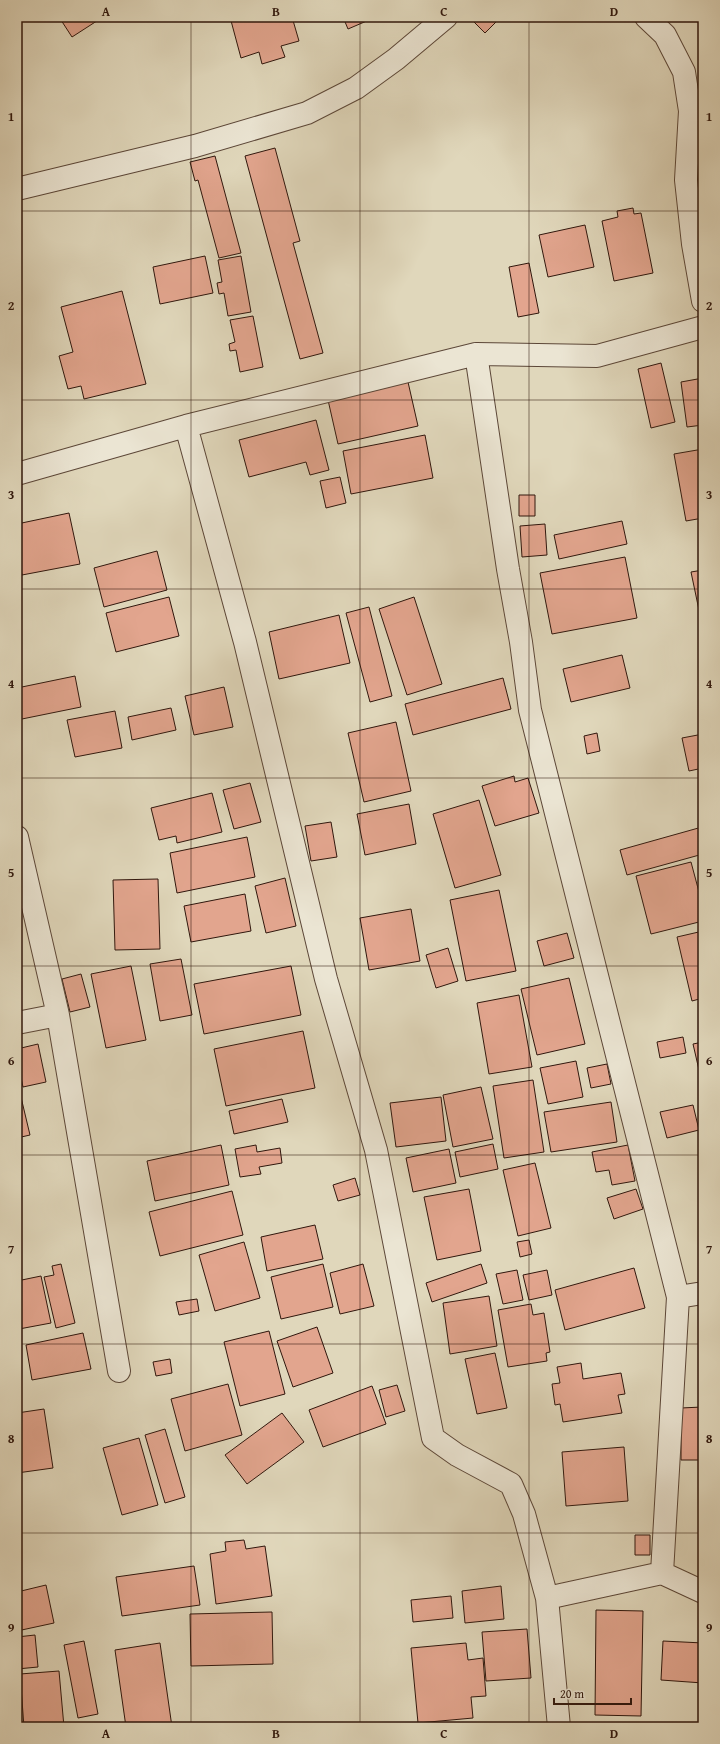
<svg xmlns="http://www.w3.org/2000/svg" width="720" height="1744" font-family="'Gentium Book Plus',serif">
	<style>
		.building { fill: #e2a58e; stroke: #30170d }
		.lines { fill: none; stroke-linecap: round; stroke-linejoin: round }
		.street-casing { stroke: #5c4738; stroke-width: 24 }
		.street { stroke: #ebe5d3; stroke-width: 22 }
		.grid { fill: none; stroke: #30170d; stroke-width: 1; stroke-opacity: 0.55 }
		.neatline { fill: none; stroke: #30170d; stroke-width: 1.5 }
		.grid-label { font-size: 13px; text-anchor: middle; font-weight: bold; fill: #30170d }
	</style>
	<rect width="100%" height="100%" fill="#e0d7bb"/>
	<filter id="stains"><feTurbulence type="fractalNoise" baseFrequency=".005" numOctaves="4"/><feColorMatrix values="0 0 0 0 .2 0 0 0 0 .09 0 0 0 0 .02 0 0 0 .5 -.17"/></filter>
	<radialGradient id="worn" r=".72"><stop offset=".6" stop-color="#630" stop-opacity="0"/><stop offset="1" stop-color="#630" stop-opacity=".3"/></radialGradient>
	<path class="building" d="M59 17H103L72 37Z
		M230 17H292L299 41 281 46 285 57 262 64 259 52 241 58Z
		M343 17H376L348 29Z
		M469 17H501L485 33Z
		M275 148 300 241 293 243 323 353 300 359 245 156Z
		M215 156 241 253 219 258 198 180 195 181 190 162Z
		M633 208 634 214 641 213 653 273 614 281 602 221 618 217 617 211Z
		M585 225 594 267 548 277 539 235Z
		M205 256 213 293 160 304 153 267Z
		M241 256 251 312 228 316 224 293 219 294 217 283 222 282 218 260Z
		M529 263 539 313 518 317 509 267Z
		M122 291 146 384 84 399 81 386 68 389 59 356 73 352 61 307Z
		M253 316 263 367 240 372 236 350 230 351 229 344 235 342 230 320Z
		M661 363 675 422 651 428 638 369Z
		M703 378V425L687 427 681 382Z
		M408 382 418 426 338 444 328 400Z
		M316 420 329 470 310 475 306 462 249 477 239 440Z
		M425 435 433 478 351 494 343 451Z
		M703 449V518L686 521 674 454Z
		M340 477 346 503 326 508 320 481Z
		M519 495H535V516H519Z
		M69 513 80 564 22 575 17 550V524Z
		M622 521 627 544 559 559 554 535Z
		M545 524 547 555 522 557 520 526Z
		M157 551 167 590 104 607 94 568Z
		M625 557 637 618 552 634 540 573Z
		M703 570V614L700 615 691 572Z
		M169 597 179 636 116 652 106 613Z
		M414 597 442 684 407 695 379 609Z
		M369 607 392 696 370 702 346 613Z
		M339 615 350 663 279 679 269 632Z
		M622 655 630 688 571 702 563 669Z
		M75 676 81 707 17 720V688Z
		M503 678 511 709 413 735 405 704Z
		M224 687 233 727 194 735 185 696Z
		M171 708 176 730 132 740 128 717Z
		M115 711 122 748 75 757 67 720Z
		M396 722 411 791 364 802 348 733Z
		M597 733 600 751 587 754 584 736Z
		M703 734V768L689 771 682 738Z
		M514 776 515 782 528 778 539 813 495 826 482 786Z
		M250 783 261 822 234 829 223 790Z
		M212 793 222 832 177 843 176 836 159 840 151 808Z
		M479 800 501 875 455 888 433 814Z
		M409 804 416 844 365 855 357 814Z
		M331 822 337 857 311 861 305 826Z
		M702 827 703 854 627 875 620 850Z
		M247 837 255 877 177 893 170 853Z
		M691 862 703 907V921L651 934 636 876Z
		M285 878 296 926 266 933 255 886Z
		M158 879 160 949 115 950 113 880Z
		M499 890 516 971 466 981 450 900Z
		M245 894 251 931 191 942 184 906Z
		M411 909 420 961 369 970 360 918Z
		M703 931V998L692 1001 677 937Z
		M567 933 574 958 544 966 537 941Z
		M448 948 458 981 436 988 426 955Z
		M181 959 192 1015 160 1021 150 964Z
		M131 966 146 1040 106 1048 91 974Z
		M291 966 301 1015 204 1034 194 984Z
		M81 974 90 1007 70 1012 62 979Z
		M569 978 585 1044 537 1055 521 989Z
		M519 995 532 1067 489 1074 477 1003Z
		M303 1031 315 1088 226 1106 214 1049Z
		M683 1037 686 1053 660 1058 657 1042Z
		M703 1042V1069L699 1070 693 1044Z
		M38 1044 46 1082 23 1087 17 1059V1049Z
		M576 1061 583 1097 548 1104 540 1068Z
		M607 1064 611 1084 591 1088 587 1068Z
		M533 1080 544 1152 504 1158 493 1086Z
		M481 1087 493 1139 453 1147 443 1095Z
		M20 1093 30 1135 17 1138V1094Z
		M441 1097 446 1141 396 1147 390 1103Z
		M282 1099 288 1122 234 1134 229 1111Z
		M611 1102 617 1142 551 1152 544 1112Z
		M693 1105 699 1130 667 1138 660 1112Z
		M493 1144 498 1169 460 1177 455 1152Z
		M221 1145 229 1185 155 1201 147 1161Z
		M256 1145 257 1152 280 1148 282 1163 259 1167 261 1174 240 1177 235 1149Z
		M628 1145 635 1181 612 1185 609 1170 596 1172 592 1152Z
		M449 1149 456 1183 413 1192 406 1158Z
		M535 1163 551 1228 518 1236 503 1170Z
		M355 1178 360 1195 338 1201 333 1185Z
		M469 1189 481 1251 437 1260 424 1197Z
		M636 1189 643 1209 614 1219 607 1198Z
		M232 1191 243 1235 160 1256 149 1212Z
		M315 1225 323 1259 267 1271 261 1237Z
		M529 1240 532 1254 520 1257 517 1242Z
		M244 1242 260 1298 215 1311 199 1255Z
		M61 1264 75 1323 56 1328 44 1277 54 1275 52 1266Z
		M323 1264 333 1307 281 1319 271 1277Z
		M363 1264 374 1306 340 1314 330 1273Z
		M481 1264 487 1283 432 1302 426 1283Z
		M634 1268 645 1308 565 1330 555 1290Z
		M517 1270 523 1300 503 1304 496 1274Z
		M547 1270 552 1295 529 1300 523 1275Z
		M41 1276 51 1323 19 1329 17 1317V1281Z
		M489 1296 497 1346 450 1354 443 1303Z
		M197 1299 199 1311 179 1315 176 1302Z
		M531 1304 533 1315 544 1313 550 1352 546 1353 547 1361 508 1367 498 1310Z
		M317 1327 333 1373 293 1387 277 1341Z
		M269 1331 285 1394 240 1406 224 1342Z
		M83 1333 91 1369 32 1380 26 1345Z
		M495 1353 507 1408 477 1414 465 1359Z
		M170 1359 172 1373 156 1376 153 1362Z
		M581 1363 583 1379 621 1373 625 1394 618 1395 622 1413 563 1422 560 1404 555 1405 552 1384 560 1383 557 1367Z
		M228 1384 242 1435 185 1451 171 1399Z
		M397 1385 405 1411 386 1417 379 1390Z
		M372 1386 386 1424 323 1447 309 1410Z
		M702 1407 703 1460H681V1408Z
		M44 1409 53 1468 17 1473V1413Z
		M282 1413 304 1442 247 1484 225 1455Z
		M165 1429 185 1497 165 1503 145 1435Z
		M139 1438 158 1505 122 1515 103 1448Z
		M624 1447 628 1501 566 1506 562 1452Z
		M635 1535H650V1555H635Z
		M244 1540 246 1549 265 1546 272 1596 216 1604 210 1554 226 1551 225 1542Z
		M194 1566 200 1605 122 1616 116 1577Z
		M46 1585 54 1623 17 1631V1592Z
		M501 1586 504 1619 465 1623 462 1591Z
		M451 1596 453 1618 413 1622 411 1600Z
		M596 1610 643 1611 641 1716 595 1715Z
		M272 1612 273 1664 191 1666 190 1614Z
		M527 1629 531 1678 486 1681 482 1632Z
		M35 1635 38 1667 17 1669V1637Z
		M84 1641 98 1714 78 1718 64 1645Z
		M663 1641 703 1643V1683L661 1680Z
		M160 1643 172 1727H126L115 1650Z
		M466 1643 468 1660 483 1658 486 1696 471 1697 473 1718 418 1723 411 1648Z
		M59 1671 64 1727H24L20 1674Z"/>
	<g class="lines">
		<defs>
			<path id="street" d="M646 17 665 35 684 72 690 111 686 180 693 244 703 301
				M17 189 195 146 307 113 356 88 396 59 446 17
				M476 354 508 569 521 642 530 710 678 1297 662 1573
				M186 426 245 642 326 979 376 1150 433 1438 457 1455 511 1484 524 1514 547 1598 559 1727
				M17 474 186 426 476 354 597 356 703 327
				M17 837 58 1015 119 1371
				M17 1023 58 1015
				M678 1297 703 1293
				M547 1598 662 1573 703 1592"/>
		</defs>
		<use href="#street" class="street-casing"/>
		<use href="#street" class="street"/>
	</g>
	<path class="grid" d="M191 17V1727M360 17V1727M529 17V1727M17 211H703M17 400H703M17 589H703M17 778H703M17 966H703M17 1155H703M17 1344H703M17 1533H703"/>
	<rect width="720" height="1744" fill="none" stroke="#e0d7bb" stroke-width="44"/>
	<path d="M554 1698v6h77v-6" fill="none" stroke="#30170d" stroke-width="2"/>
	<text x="560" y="1698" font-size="12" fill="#30170d" stroke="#ebe5d3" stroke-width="3" paint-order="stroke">20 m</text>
	<rect x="22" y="22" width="676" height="1700" class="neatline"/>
	<g class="grid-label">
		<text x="106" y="16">A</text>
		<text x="276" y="16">B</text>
		<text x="444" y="16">C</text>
		<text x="614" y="16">D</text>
		<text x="11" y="121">1</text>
		<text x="709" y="121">1</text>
		<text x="11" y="310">2</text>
		<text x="709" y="310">2</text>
		<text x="11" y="499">3</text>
		<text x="709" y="499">3</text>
		<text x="11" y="688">4</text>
		<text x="709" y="688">4</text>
		<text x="11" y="877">5</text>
		<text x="709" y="877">5</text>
		<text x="11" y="1065">6</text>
		<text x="709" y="1065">6</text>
		<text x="11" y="1254">7</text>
		<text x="709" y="1254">7</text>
		<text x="11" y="1443">8</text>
		<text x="709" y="1443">8</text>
		<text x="11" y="1632">9</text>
		<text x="709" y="1632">9</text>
		<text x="106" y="1738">A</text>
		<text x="276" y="1738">B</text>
		<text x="444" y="1738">C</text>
		<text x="614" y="1738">D</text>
	</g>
	<rect width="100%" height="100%" filter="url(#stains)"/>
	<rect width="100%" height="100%" fill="url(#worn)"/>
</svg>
